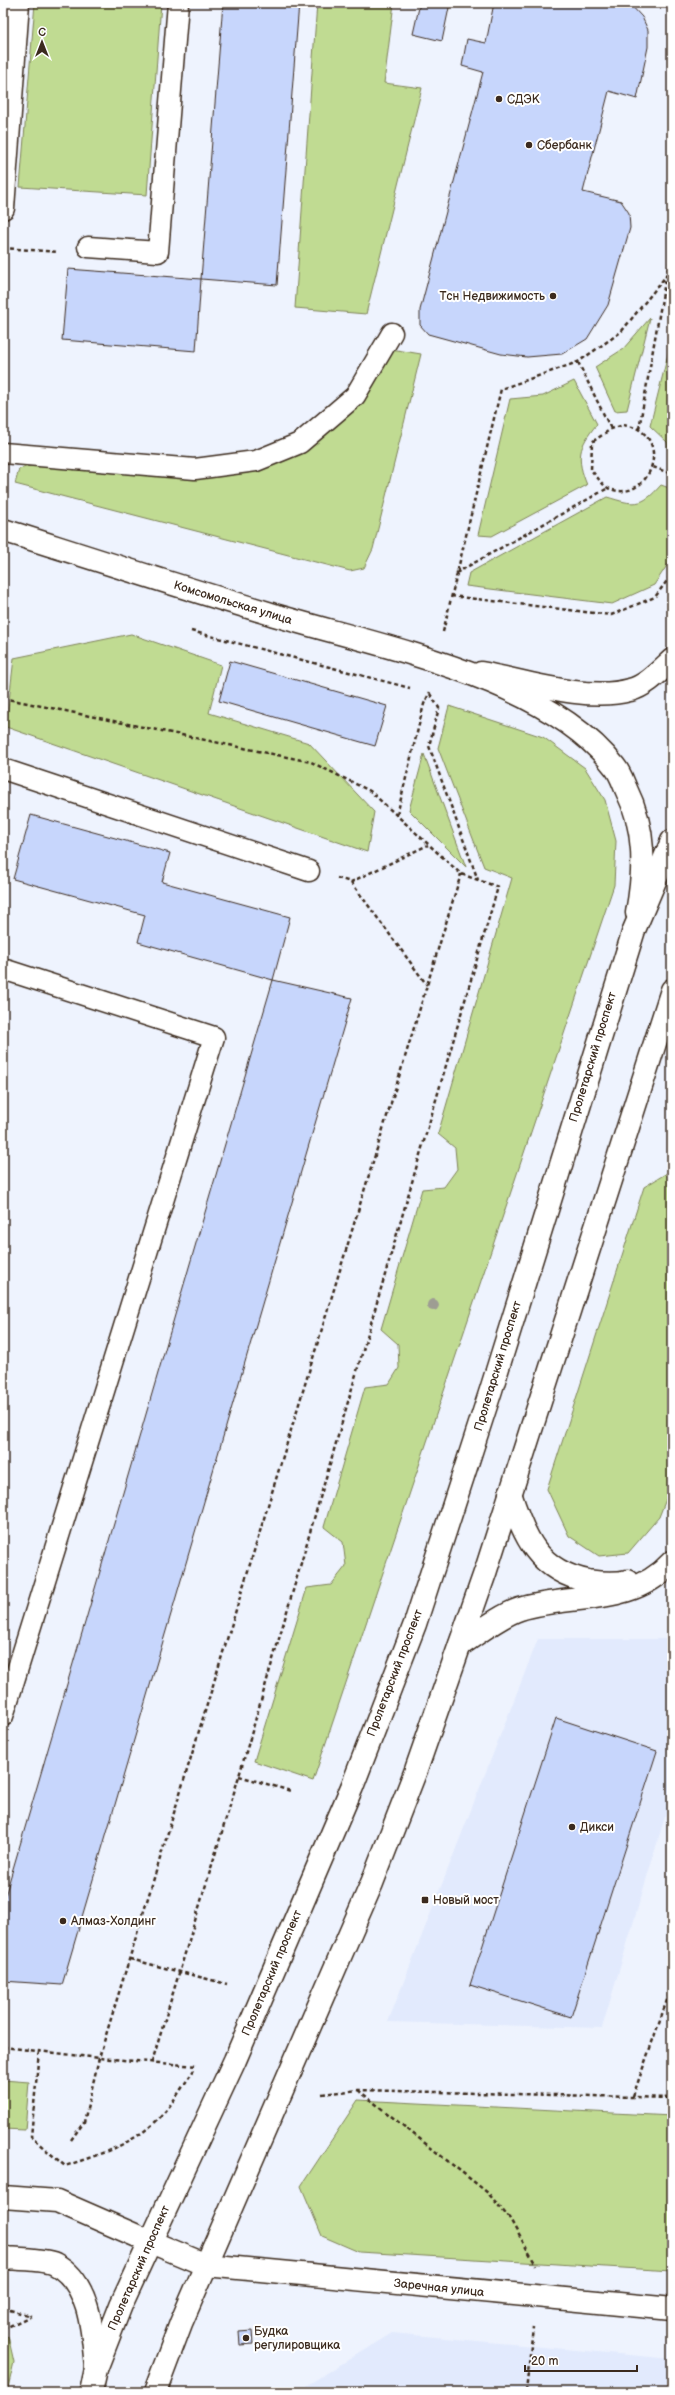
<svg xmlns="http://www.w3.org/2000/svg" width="675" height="2395" font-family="'Balsamiq Sans',sans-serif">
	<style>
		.built { fill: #e2eafd }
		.green { fill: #c0db92; stroke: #7e8258 }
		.building { fill: #c7d6fc; stroke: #3b2a1e }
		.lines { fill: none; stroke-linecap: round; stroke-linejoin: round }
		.service-casing { stroke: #3b2a1e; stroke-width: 23 }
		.minor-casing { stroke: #3b2a1e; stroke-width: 25 }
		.tertiary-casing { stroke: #3b2a1e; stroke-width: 25 }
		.secondary-casing { stroke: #3b2a1e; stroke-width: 25 }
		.primary-casing { stroke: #3b2a1e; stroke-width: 25 }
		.path { stroke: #3b2a1e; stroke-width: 2.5; stroke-dasharray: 4 3; stroke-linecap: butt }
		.service { stroke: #fff; stroke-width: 20 }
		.minor { stroke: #fff; stroke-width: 22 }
		.tertiary { stroke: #fff; stroke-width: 22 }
		.secondary { stroke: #fff; stroke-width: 22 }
		.primary { stroke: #fff; stroke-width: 22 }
		.tree { fill: #9e9d93 }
		.poi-dot { fill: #3b2a1e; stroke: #fff; stroke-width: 1.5 }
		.labels { text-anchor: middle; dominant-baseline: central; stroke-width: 4; stroke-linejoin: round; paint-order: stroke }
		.poi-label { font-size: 12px; fill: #3b2a1e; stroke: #fff; text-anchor: start }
		.street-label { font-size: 12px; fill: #3b2a1e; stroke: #fff }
	</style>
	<rect width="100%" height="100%" fill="#eef3fe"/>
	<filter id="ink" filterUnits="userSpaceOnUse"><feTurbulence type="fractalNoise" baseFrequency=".025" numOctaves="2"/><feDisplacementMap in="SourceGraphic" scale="8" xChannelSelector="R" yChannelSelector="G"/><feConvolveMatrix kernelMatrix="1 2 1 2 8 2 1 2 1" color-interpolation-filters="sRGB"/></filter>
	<g filter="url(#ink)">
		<path class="built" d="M538 1639H672V1793L602 2028 388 2022Z
			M392 2333 672 2359V2392H296Z"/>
		<path class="green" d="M35 3H161L147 195 20 187Z
			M317 3H394L384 83 422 88 366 314 295 308Z
			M650 318 627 410 615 411 595 367 623 349Z
			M672 338V462L670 461 667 442 650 426Z
			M391 349 421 354 373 549 364 568 350 571 15 484 19 469 38 464 194 474 306 451Z
			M574 381 597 424C578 447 576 458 587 485L492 536 478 535 510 399 543 396Z
			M661 485 672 489V558L654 585 612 604 466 586 469 573 607 497C634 505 641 508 661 485Z
			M131 634 221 665 209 713 309 743 374 812 367 852 6 727 14 658Z
			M449 706 543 737 585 768 605 800 616 841 614 885 313 1781 254 1761 307 1588 331 1585 346 1566 343 1542 324 1527 365 1387 389 1384 399 1368 398 1344 381 1329 422 1189 444 1187 457 1169 455 1148 438 1134 512 878 484 867 438 748Z
			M424 754 466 867 409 810Z
			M672 1170V1484L659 1517 628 1553 599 1556 569 1536 547 1489 644 1187Z
			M3 2080 29 2082 25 2130 3 2129Z
			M358 2100 672 2116V2271L359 2252 322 2236 301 2186Z
			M8 2336 14 2362 7 2392H3V2341Z"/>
		<path class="building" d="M223 3H299L277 285 201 279Z
			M420 3H450L442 41 413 34Z
			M494 3H629L642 17 648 30V47L637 99 609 91 583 192 621 201 629 213 630 228 608 305 587 339 562 354 527 357 501 354 428 334 420 325V310L483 72 462 66 467 39 486 43Z
			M68 269 201 279 196 351 62 340Z
			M230 661 387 706 375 746 219 701Z
			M31 815 170 853 162 882 290 917 273 980 138 942 145 915 13 879Z
			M273 980 352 998 62 1985 3 1981V1903Z
			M556 1718 657 1751 571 2017 470 1985Z
			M252 2331 253 2344 240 2345 239 2332Z"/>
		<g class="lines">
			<defs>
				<path id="service" d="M88 247 158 252 178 3
					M3 453 195 469 256 461 300 443 355 396 392 333
					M3 769 309 871
					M3 969 214 1037 3 1716"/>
				<path id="minor" d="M481 673C524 681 587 702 630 690 646 686 660 671 672 660
					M510 1493C524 1537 538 1571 588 1581 601 1583 615 1584 628 1581
					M460 1645C477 1634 501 1615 520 1609 573 1593 631 1607 672 1562"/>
				<path id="tertiary" d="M3 208 18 3
					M3 530C91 558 180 587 268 613 375 646 544 675 615 767 620 773 623 782 626 789 646 829 645 869 637 913
					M206 2265 672 2309"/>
				<path id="secondary" d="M3 2197 57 2201 151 2242
					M3 2258C16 2259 44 2259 55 2264 91 2283 93 2335 96 2369"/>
				<path id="primary" d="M151 2242 206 2265
					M91 2392 96 2369 121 2305 235 2060 352 1787 415 1624 491 1390 634 930 672 841
					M155 2392 181 2323 372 1883 416 1770 486 1570 672 990"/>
			</defs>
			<use href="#service" class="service-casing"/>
			<use href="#minor" class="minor-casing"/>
			<use href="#tertiary" class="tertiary-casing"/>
			<use href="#secondary" class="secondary-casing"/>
			<use href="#primary" class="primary-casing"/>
			<path class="path" d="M3 248 58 252
				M578 362 611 429
				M623 425C628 426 634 427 638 429 671 448 645 505 608 488 602 485 596 475 591 470L592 442 611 429Z
				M639 429 666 276 672 256
				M653 467 672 474
				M456 573 608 488
				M451 596 611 615 655 597 672 574
				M191 631 410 688
				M443 632 501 389 578 362 621 332 666 276
				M430 694 439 708 429 746 478 880
				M3 698 311 762 370 791 461 874 498 887 239 1776 152 2062
				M397 815 424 704 430 692
				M337 878 351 882 428 845
				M351 882 427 985
				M239 1776 291 1791
				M130 1959 227 1984
				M3 2047 99 2058 197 2066
				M39 2051 31 2137 65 2166C101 2154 138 2143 164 2113 175 2100 184 2084 194 2070
				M358 2090 488 2193 510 2219 536 2265
				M322 2094 358 2090 672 2098
				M633 2096 672 1986
				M71 2140 84 2122 99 2058 461 874
				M3 2308 31 2316
				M3 2329 31 2316
				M526 2392 533 2327"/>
			<use href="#service" class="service"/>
			<use href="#minor" class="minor"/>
			<use href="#tertiary" class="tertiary"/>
			<use href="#secondary" class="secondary"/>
			<use href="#primary" class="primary"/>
		</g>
		<circle class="tree" cx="433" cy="1305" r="6"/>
	</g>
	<g class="poi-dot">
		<circle cx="499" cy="99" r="4"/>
		<circle cx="529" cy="145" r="4"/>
		<circle cx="553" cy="296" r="4"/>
		<circle cx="572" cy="1827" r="4"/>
		<rect x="421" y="1896" width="8" height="8" rx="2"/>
		<circle cx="63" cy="1921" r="4"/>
		<circle cx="246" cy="2338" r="4"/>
	</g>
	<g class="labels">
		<g class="poi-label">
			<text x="507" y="99">СДЭК</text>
			<text x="537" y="145">Сбербанк</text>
			<text x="545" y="296" text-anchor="end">Тсн Недвижимость</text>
			<text x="580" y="1827">Дикси</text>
			<text x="433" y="1900">Новый мост</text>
			<text x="71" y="1921">Алмаз-Холдинг</text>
			<text x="254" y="2331">Будка<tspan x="254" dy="14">регулировщика</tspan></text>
		</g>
		<g class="street-label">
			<text transform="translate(233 603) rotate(17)">Комсомольская улица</text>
			<text transform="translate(593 1057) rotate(-73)">Пролетарский проспект</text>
			<text transform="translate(498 1366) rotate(-73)">Пролетарский проспект</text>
			<text transform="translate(395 1673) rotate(-69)">Пролетарский проспект</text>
			<text transform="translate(272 1973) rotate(-67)">Пролетарский проспект</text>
			<text transform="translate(139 2268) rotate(-66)">Пролетарский проспект</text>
			<text transform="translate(439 2288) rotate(6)">Заречная улица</text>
		</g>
	</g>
	<rect width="675" height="2395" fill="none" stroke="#fff" stroke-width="16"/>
	<rect x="8" y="8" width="659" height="2379" fill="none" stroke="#3b2a1e" stroke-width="1.5" filter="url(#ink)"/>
	<g transform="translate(42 42)" stroke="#ffffff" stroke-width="3" paint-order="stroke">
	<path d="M0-3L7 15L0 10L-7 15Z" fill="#3b2a1e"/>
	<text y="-6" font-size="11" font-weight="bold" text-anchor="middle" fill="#3b2a1e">С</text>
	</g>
	<path d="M525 2365v6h112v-6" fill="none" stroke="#3b2a1e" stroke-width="2"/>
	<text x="531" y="2365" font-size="12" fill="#3b2a1e" stroke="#ffffff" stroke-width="3" paint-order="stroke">20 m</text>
</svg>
